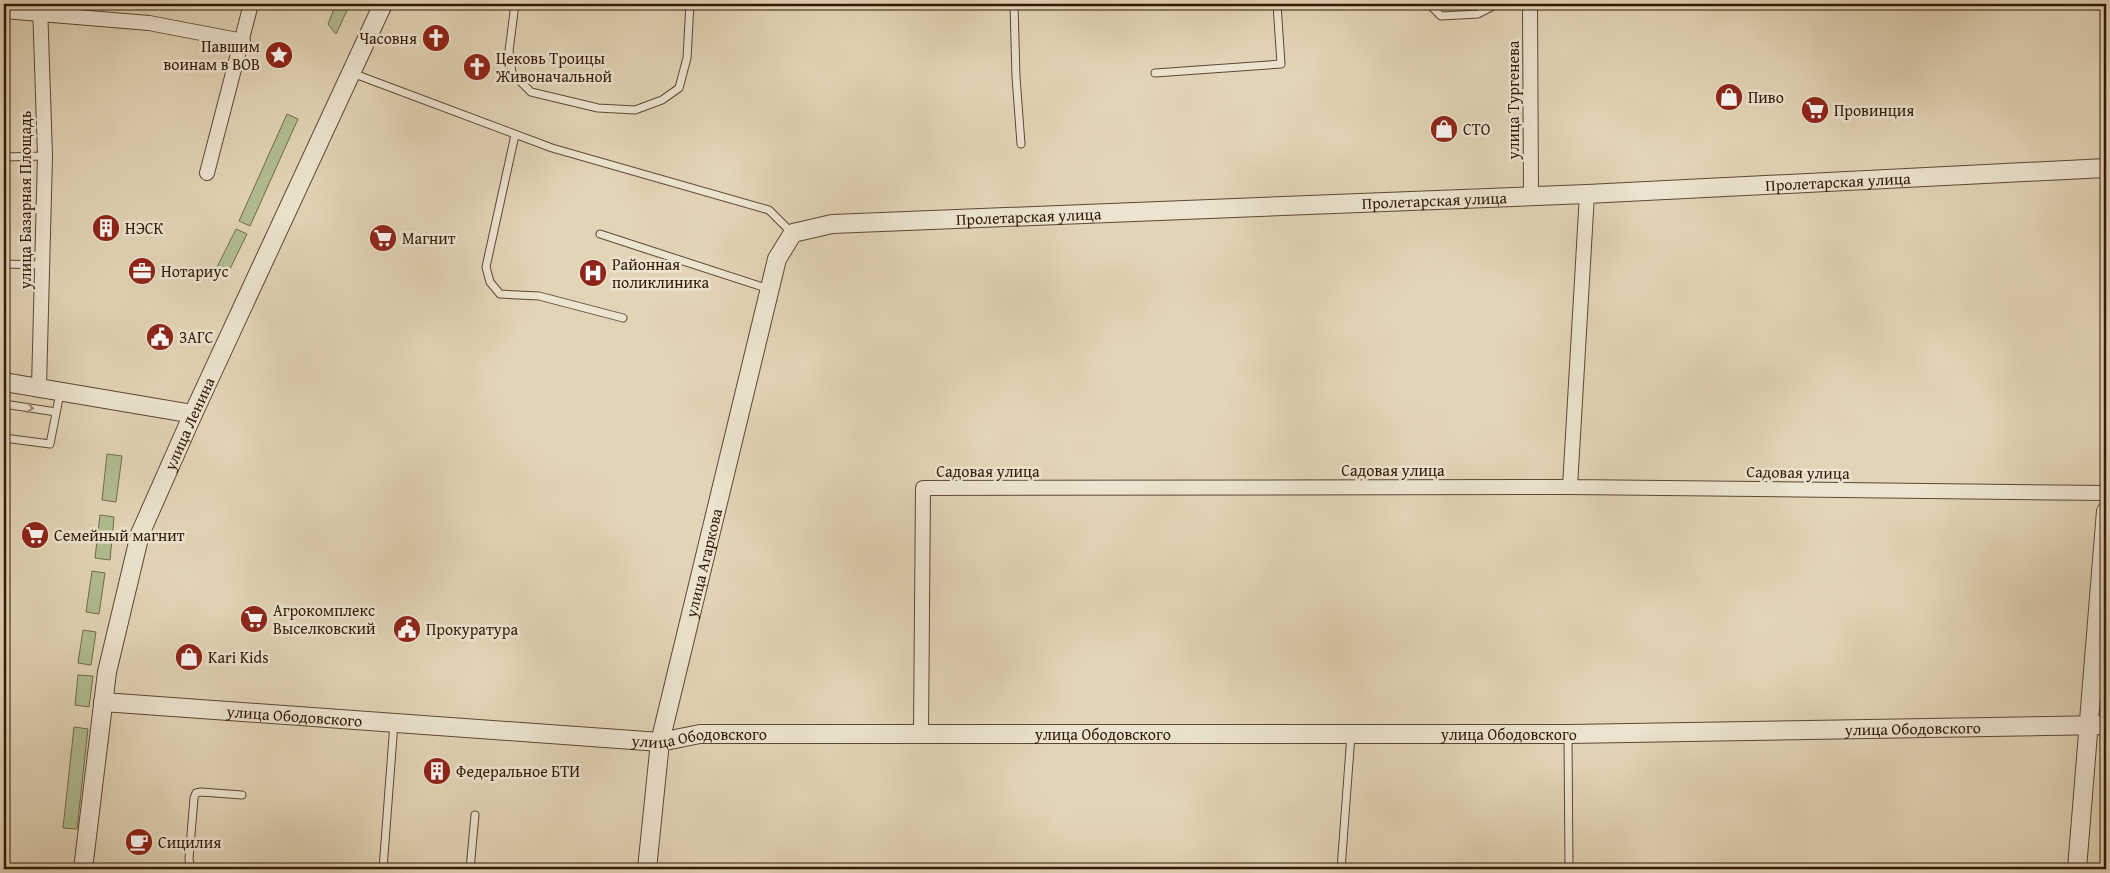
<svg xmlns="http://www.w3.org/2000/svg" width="2110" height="873" font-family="'Gentium Book Plus',serif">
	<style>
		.green { fill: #b1be90; stroke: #716c4c }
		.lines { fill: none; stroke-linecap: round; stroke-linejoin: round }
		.service-casing { stroke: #5d4833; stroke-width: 9 }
		.minor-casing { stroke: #5d4833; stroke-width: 16 }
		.tertiary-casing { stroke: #5d4833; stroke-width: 20 }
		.service { stroke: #ece4d0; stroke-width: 7 }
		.minor { stroke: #ece4d0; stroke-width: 14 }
		.tertiary { stroke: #ece4d0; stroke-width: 18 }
		.oneway { stroke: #988976 }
		.labels { text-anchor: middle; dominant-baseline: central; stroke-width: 5; stroke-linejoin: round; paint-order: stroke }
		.poi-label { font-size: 16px; fill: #311907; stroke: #ece4d0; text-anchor: start }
		.street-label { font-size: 16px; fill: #311907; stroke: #ece4d0 }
	</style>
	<rect width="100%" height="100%" fill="#e2d5b6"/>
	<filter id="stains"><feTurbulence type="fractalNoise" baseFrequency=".004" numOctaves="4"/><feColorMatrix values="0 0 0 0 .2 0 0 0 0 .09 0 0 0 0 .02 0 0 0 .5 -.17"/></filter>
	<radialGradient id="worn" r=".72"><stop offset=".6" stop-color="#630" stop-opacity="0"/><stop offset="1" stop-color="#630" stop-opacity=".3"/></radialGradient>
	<path class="green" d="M336 4H350L336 34 328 24Z
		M287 114 298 119 250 226 239 221Z
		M236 229 247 234 228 273 217 267Z
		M107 454 122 456 116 502 102 500Z
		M100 515 114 517 110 560 95 558Z
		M92 571 105 573 99 614 86 612Z
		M83 630 96 632 91 665 78 663Z
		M78 675 93 676 89 707 75 705Z
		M74 727 88 729 77 829 63 828Z"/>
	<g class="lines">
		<defs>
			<path id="service" d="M515 4 509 51 512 73 531 92 598 108 635 110 662 100 679 88 687 58 690 4
				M1014 4 1016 77 1021 144
				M1429 4 1441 16 1478 14 1497 4
				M352 73 552 148 769 210 792 233
				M1155 73 1281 64 1277 4
				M515 135 486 267 490 282 500 294 539 296 623 318
				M4 157 45 156
				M600 234 769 289
				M4 264 43 265
				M4 404 56 412
				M4 438 50 444 60 393
				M1568 735 1569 869
				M213 869 196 868 190 865 189 859 194 798 196 793 201 792 242 795
				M383 869 394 723
				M470 869 475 815
				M1341 869 1351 735"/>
			<path id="minor" d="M1530 4 1531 196
				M4 11 149 23 243 41
				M207 173 251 4
				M39 387 45 156 40 4
				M1570 487 1587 194
				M921 733 923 488 1570 487 2106 493"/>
			<g id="tertiary">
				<path d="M4 382 193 414"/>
				<path id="s1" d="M103 702 660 742 700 734H1568L2106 725"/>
				<path id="s2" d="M83 869 107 672 140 534 193 414 383 4"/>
				<path id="s3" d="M647 869 660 742 777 259 793 233 832 224 1587 194 2106 168"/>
				<path d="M2077 869 2106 511"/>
			</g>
		</defs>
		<use href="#service" class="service-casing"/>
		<use href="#minor" class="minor-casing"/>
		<use href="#tertiary" class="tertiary-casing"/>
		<use href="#service" class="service"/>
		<use href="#minor" class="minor"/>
		<use href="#tertiary" class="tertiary"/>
	</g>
	<defs><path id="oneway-chevron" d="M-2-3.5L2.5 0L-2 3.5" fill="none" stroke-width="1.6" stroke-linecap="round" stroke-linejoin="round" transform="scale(1.25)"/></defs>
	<use class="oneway" href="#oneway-chevron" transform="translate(30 408) rotate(9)"/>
	<defs>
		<symbol id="church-disc" viewBox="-11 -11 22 22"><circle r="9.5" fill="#8f2418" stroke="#ece4d0"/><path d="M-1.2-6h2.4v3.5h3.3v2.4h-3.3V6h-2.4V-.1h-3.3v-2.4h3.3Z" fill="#fff"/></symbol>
		<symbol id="sight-disc" viewBox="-11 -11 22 22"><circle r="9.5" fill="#8f2418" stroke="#ece4d0"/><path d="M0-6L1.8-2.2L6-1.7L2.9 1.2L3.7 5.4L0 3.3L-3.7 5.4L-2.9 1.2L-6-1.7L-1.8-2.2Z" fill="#fff"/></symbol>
		<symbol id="shop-disc" viewBox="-11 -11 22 22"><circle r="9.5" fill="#8f2418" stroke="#ece4d0"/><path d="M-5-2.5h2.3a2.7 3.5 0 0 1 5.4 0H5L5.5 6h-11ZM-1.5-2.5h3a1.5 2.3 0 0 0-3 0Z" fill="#fff"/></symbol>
		<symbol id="supermarket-disc" viewBox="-11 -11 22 22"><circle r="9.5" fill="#8f2418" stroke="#ece4d0"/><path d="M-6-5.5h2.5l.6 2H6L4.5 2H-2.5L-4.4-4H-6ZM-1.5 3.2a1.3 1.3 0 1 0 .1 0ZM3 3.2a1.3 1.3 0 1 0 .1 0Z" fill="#fff"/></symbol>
		<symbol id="building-disc" viewBox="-11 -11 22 22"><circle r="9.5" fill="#8f2418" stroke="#ece4d0"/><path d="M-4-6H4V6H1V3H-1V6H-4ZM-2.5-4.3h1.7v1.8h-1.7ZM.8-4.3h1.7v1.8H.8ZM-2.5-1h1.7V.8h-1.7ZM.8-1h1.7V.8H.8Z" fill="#fff"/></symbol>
		<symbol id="office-disc" viewBox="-11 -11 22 22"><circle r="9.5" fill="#8f2418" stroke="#ece4d0"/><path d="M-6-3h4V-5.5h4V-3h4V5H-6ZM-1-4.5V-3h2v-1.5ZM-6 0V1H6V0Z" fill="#fff"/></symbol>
		<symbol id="hospital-disc" viewBox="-11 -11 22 22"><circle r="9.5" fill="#8f2418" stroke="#ece4d0"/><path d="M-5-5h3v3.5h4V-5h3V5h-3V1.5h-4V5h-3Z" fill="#fff"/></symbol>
		<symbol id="civic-disc" viewBox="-11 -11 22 22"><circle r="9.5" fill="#8f2418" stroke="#ece4d0"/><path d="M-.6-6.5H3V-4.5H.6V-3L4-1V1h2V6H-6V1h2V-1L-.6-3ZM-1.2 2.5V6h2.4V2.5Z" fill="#fff"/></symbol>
		<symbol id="cafe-disc" viewBox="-11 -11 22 22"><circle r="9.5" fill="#8f2418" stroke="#ece4d0"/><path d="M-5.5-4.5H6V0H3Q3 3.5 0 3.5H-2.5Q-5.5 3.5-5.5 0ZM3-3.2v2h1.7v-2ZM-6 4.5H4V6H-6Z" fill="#fff"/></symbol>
	</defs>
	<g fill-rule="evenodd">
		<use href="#church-disc" x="420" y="22" width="32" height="32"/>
		<use href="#sight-disc" x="263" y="39" width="32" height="32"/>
		<use href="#church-disc" x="461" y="51" width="32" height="32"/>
		<use href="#shop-disc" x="1713" y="81" width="32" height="32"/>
		<use href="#supermarket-disc" x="1799" y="94" width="32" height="32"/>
		<use href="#shop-disc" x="1428" y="113" width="32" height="32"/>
		<use href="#building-disc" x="90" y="212" width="32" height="32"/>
		<use href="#supermarket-disc" x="367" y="222" width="32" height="32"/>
		<use href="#office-disc" x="126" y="255" width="32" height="32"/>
		<use href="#hospital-disc" x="577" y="257" width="32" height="32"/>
		<use href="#civic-disc" x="144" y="321" width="32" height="32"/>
		<use href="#supermarket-disc" x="19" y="519" width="32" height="32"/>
		<use href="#supermarket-disc" x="238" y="603" width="32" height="32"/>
		<use href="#civic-disc" x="391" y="613" width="32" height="32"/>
		<use href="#shop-disc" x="173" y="641" width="32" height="32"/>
		<use href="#building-disc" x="421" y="755" width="32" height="32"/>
		<use href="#cafe-disc" x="123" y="826" width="32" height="32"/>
	</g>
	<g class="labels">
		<g class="poi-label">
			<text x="417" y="38" text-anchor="end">Часовня</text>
			<text x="260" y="46" text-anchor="end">Павшим<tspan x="260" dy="18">воинам в ВОВ</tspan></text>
			<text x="496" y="58">Цековь Троицы<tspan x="496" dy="18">Живоначальной</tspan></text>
			<text x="1748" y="97">Пиво</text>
			<text x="1834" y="110">Провинция</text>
			<text x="1463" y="129">СТО</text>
			<text x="125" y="228">НЭСК</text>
			<text x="402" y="238">Магнит</text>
			<text x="612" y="264">Районная<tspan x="612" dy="18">поликлиника</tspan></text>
			<text x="161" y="271">Нотариус</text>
			<text x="179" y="337">ЗАГС</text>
			<text x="54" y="535">Семейный магнит</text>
			<text x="273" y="610">Агрокомплекс<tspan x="273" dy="18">Выселковский</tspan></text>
			<text x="426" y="629">Прокуратура</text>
			<text x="208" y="657">Kari Kids</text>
			<text x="456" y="771">Федеральное БТИ</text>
			<text x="158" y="842">Сицилия</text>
		</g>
		<g class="street-label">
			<text transform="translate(1513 100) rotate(-90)">улица Тургенева</text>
			<text stroke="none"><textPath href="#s3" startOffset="1702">Пролетарская улица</textPath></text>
			<text transform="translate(25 200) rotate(-90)">улица Базарная Площадь</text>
			<text stroke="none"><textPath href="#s3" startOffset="1298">Пролетарская улица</textPath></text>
			<text stroke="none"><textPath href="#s3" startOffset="892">Пролетарская улица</textPath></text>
			<text stroke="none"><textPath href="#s2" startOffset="461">улица Ленина</textPath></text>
			<text x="1393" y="470">Садовая улица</text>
			<text x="988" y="471">Садовая улица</text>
			<text transform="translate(1798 472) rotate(1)">Садовая улица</text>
			<text stroke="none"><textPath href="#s3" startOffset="312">улица Агаркова</textPath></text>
			<text stroke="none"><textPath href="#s1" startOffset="192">улица Ободовского</textPath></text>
			<text stroke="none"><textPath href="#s1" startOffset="1812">улица Ободовского</textPath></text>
			<text stroke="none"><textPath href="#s1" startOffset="1002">улица Ободовского</textPath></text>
			<text stroke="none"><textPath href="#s1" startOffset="1408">улица Ободовского</textPath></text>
			<text stroke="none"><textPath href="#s1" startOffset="598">улица Ободовского</textPath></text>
		</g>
	</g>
	<rect width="2110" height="873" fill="none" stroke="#e2d5b6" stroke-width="20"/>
	<rect x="5" y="5" width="2100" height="863" fill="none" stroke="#311907" stroke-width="2.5"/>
	<rect x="10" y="10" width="2090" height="853" fill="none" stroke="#311907"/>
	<rect width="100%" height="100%" filter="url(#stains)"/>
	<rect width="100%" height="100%" fill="url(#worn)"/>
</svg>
